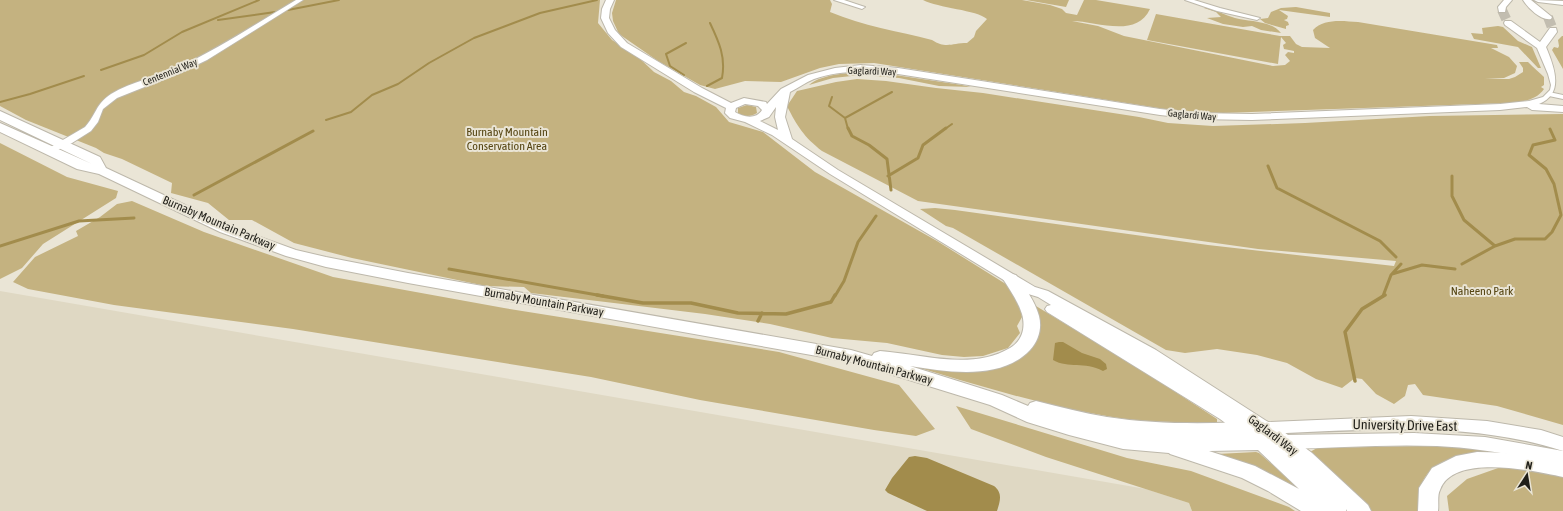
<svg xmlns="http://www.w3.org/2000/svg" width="1563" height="511" font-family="'Asap Condensed',sans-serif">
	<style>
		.built { fill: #dfd8c3 }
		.green { fill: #c4b280 }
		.water { fill: #a28c4c }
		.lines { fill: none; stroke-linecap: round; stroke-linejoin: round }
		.stream-far2 { stroke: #a28c4c; stroke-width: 2 }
		.stream-far1 { stroke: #a28c4c; stroke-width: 3 }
		.stream { stroke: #a28c4c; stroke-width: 3.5 }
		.tertiary-tunnel { stroke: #c2bdb0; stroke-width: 10; stroke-dasharray: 10 4.5; stroke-linecap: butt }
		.minor-casing { stroke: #bdb8ab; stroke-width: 2 }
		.tertiary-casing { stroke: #bdb8ab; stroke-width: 2 }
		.secondary-casing { stroke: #bdb8ab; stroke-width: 2 }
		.minor { fill: #fff; fill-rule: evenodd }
		.tertiary { fill: #fff; fill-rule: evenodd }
		.secondary { fill: #fff; fill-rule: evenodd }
		.labels { text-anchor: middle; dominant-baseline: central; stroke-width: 4; stroke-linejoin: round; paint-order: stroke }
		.far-street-label { font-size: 10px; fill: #201f19; stroke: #eae5d6 }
		.park-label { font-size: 12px; fill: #554512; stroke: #eae5d6 }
		.street-label { font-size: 12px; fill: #201f19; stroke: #eae5d6 }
		.near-street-label { font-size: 14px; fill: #201f19; stroke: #eae5d6 }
	</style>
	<rect width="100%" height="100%" fill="#eae5d6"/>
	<path class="built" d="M0 291 1146 489 1189 503 1192 511H0Z"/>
	<path class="green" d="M0 0H600L598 23 612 40 637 56 654 72 671 81 684 92 696 96 716 107 729 122 763 132 815 172 937 241 1009 286 1018 297 1022 317 1017 326 1020 333 1008 348 983 356 964 357 942 355 887 343 832 338 770 324 705 314 531 293 524 287 486 286 352 258 294 243 252 220H229L208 203 171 193 172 183 122 159 104 153 96 148 26 120 0 106Z
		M616 0H830L832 4 830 12C863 26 898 31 932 40 946 49 952 43 967 43L974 37 976 31 987 19C977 10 938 8 923 0H1022L1050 5 1062 9 1066 13 1077 15 1084 0H1096L1150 9C1136 39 1096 21 1072 21L1098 26 1124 36 1273 66 1285 65 1290 61 1285 55 1288 52 1294 53V51L1284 49 1283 45 1286 43 1281 37 1278 64 1147 40 1156 14 1280 36H1290L1296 44 1302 47 1330 48 1315 38 1313 30C1324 18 1343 21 1358 22L1497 45 1498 48H1491L1509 57 1517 66 1515 73 1504 78 1485 79H1509L1515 77 1523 72V68L1519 62H1528C1534 68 1539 72 1544 77V85L1541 87 1544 89C1536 101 1520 102 1508 103L1223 113 1177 111 874 63 839 64 820 68 781 82 745 81 715 89 700 85 658 61 619 34 613 21 612 13Z
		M1026 0H1069L1066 7Z
		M1206 7C1215 10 1225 15 1235 18 1249 22 1271 20 1281 33L1261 30 1252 26 1243 27 1223 24 1207 18 1221 17 1216 12 1204 8Z
		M1296 7 1330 13V17L1279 10 1288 16 1287 19 1284 20 1288 22 1289 25 1286 26V29L1265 23 1260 19 1268 18 1271 12 1281 8Z
		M1498 26 1503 27 1518 41 1532 47 1541 68H1538L1518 47 1474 39 1471 33 1483 34 1482 28Z
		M1562 36H1563V69L1552 50 1554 47 1558 48 1559 46 1558 40Z
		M875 72 962 85 971 87 939 86 899 78 861 75 833 78 809 85C822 73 857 72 875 72Z
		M857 79 886 81 936 88 983 93 1139 117 1168 123 1213 126 1305 123 1430 116 1563 114V425L1497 406 1423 395 1415 384 1408 385 1405 396 1394 404 1376 394 1362 379 1355 378 1342 388 1316 379 1287 363 1257 355 1217 349 1185 353 1166 350 953 228 946 226 920 209 935 208 955 210 1208 245 1394 266 1396 261 1258 249 918 201 822 151C804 137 797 126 787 106L797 91 836 82Z
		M747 105 756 107 757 113C751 117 744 117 738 113V108Z
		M0 143 67 177 118 191 116 198 43 244 22 268 0 279Z
		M132 201 204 232 333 277 504 308 779 352 899 385 935 429 916 436 874 430 700 400 591 377 293 329 114 305 28 289 13 282 35 257 78 236 76 231 100 217 117 204Z
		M1031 303 1148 374 1217 419V422C1187 422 1156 423 1126 419 1050 409 976 384 902 363L956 368 1023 350Z
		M956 406 1127 458 1191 471 1289 507 1295 511H1192L1189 503 1046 457 971 429Z
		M1418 446 1468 447 1510 452C1476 454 1424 451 1419 496 1419 500 1420 506 1421 511H1371L1313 458 1310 452 1317 448Z
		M1256 452 1259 453 1308 495 1217 454Z
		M1501 467 1563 475V511H1449L1447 496 1467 479Z"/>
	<path class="water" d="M1059 342H1063L1082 353 1100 359 1106 364 1107 369 1103 371C1084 361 1069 369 1053 360L1055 343Z
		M915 456 927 458 994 486C1003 493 1000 501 997 511H927L888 493 885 490 892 478 909 457Z"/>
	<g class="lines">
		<path class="stream-far2" d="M288 10 339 0
			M218 20 275 12
			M101 70 144 55 182 32 259 0
			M684 75 670 66 666 54 686 43
			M707 86 722 78C726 57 719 42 710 23
			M832 97 829 106 845 118 848 129
			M0 102 30 94 84 76
			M845 118 892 92
			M326 120 351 112 372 95 398 84 429 63 474 38 540 13 597 0
			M945 129 952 124"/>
		<path class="stream-far1" d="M848 128 852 136 869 145 887 159 891 190
			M1268 166 1277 188 1380 241 1396 257
			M888 176 918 158 923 145 946 128
			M1452 176V196L1464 220 1495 246
			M194 195 313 131
			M0 246 79 221 134 218
			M1462 264 1495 246 1515 239H1545L1552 232 1561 215 1554 184 1546 169 1529 155 1533 145 1555 140 1550 129
			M449 269 603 296
			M1392 274 1422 265 1455 269
			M835 296 844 281 858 242 876 216
			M1383 296 1391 275 1401 264"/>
		<path class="stream" d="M597 295 643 303H691L738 313 786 314 831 302 835 295
			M758 321 762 313
			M1355 381 1345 332 1362 309 1385 295"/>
		<path class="tertiary-tunnel" d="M1502 10 1508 23
			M1548 17 1553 30"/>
		<defs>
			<path id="minor" d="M296 0H303L207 60 182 72 117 98 103 109 98 122 91 131 72 143 51 153H45L44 151 85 127C96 115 95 105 111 94 132 81 158 77 179 67 220 48 257 23 296 0Z
				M834 0H844L865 7 862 9Z
				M1185 0H1194L1220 8 1260 18 1257 20 1217 11Z
				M1549 92 1563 95V99L1549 96Z"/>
			<path id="tertiary" d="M606 0H614L610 9 609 18 615 30 627 43 702 88 731 103 744 98 766 102 767 104 781 89 808 75 835 68 861 65 898 68 1160 109 1196 113 1252 114 1500 104 1529 101 1543 97 1550 90 1551 85 1548 74 1537 48 1505 25 1504 23 1505 21H1511L1540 42 1550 28H1556L1557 32 1546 47C1556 71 1563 94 1539 104L1563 106V112L1532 110 1527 107 1500 110 1252 120 1196 119 1160 115 898 74C870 72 841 69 814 79 806 82 798 88 790 92L785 117 792 139 838 170 1035 287 1048 291 1156 350 1268 422 1411 416 1487 421 1541 430 1563 437V451C1467 420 1364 430 1265 434L1253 428 1254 430 1252 435C1240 438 1230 426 1220 419L1047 312 1045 309 1047 306 1051 305 1038 297 1025 293 830 174 772 135 745 122 730 118 725 113 726 108 694 92 621 47 608 33 601 18 602 9ZM745 104 758 106 762 110C756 120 743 117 735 112L736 108ZM776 107 775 117 778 130 760 121 769 117Z
				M1504 0H1512L1506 7 1505 12H1499L1498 7Z
				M1523 0H1531L1552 17 1551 19C1541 21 1528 8 1523 0Z
				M1534 0 1563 1V5L1538 2Z
				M1414 433 1485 437 1563 451V465C1521 456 1480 448 1437 446 1385 444 1334 448 1282 449L1276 447 1274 442 1276 437 1282 435Z"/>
			<path id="secondary" d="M0 111 100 157 106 168 230 226 296 250 326 257 408 273 851 350 872 356 874 353 880 351C922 354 971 371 1010 348 1022 341 1026 328 1022 314 1018 301 1010 290 1003 279L1006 275 1011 274 1016 275C1025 288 1035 301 1039 316 1042 328 1039 340 1030 350 1001 381 947 372 910 366L1002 395 1028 406 1030 403 1036 401C1060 407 1083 413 1107 417 1159 425 1213 424 1265 421L1272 423 1312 453 1368 505 1371 511H1347L1346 509V511H1301L1268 491 1242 478 1170 454 1169 453 1123 449 1069 435 1027 422 990 405 851 362 408 283 326 267 286 256 220 232 99 174 77 169 0 132V123L92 164 0 120ZM1258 450 1299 489 1255 466 1209 451Z
				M1477 452C1506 452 1534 455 1563 461V477C1535 471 1453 453 1440 490 1437 495 1439 505 1438 511H1418L1419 488 1432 468 1456 456Z"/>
		</defs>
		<use href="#minor" class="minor-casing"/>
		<use href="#tertiary" class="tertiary-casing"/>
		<use href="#secondary" class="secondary-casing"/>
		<use href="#minor" class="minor"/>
		<use href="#tertiary" class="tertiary"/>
		<use href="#secondary" class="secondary"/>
	</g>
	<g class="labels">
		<g class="far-street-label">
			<text transform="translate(872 71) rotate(2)">Gaglardi Way</text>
			<text transform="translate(170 72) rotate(-22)">Centennial Way</text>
			<text transform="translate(1192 115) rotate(5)">Gaglardi Way</text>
		</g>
		<g class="park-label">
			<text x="507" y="132">Burnaby Mountain<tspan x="507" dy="14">Conservation Area</tspan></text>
			<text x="1482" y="291">Naheeno Park</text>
		</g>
		<g class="street-label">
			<text transform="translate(219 223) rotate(23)">Burnaby Mountain Parkway</text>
			<text transform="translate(544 302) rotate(10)">Burnaby Mountain Parkway</text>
			<text transform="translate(874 365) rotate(15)">Burnaby Mountain Parkway</text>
			<text transform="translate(1273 435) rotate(37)">Gaglardi Way</text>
		</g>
		<g class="near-street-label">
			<text transform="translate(1405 425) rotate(1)">University Drive East</text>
		</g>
	</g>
	<g transform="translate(1527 475) rotate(12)" stroke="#eae5d6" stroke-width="3" paint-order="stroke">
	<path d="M0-3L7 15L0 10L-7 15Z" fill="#201f19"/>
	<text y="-6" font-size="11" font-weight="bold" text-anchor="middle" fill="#201f19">N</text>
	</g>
</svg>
